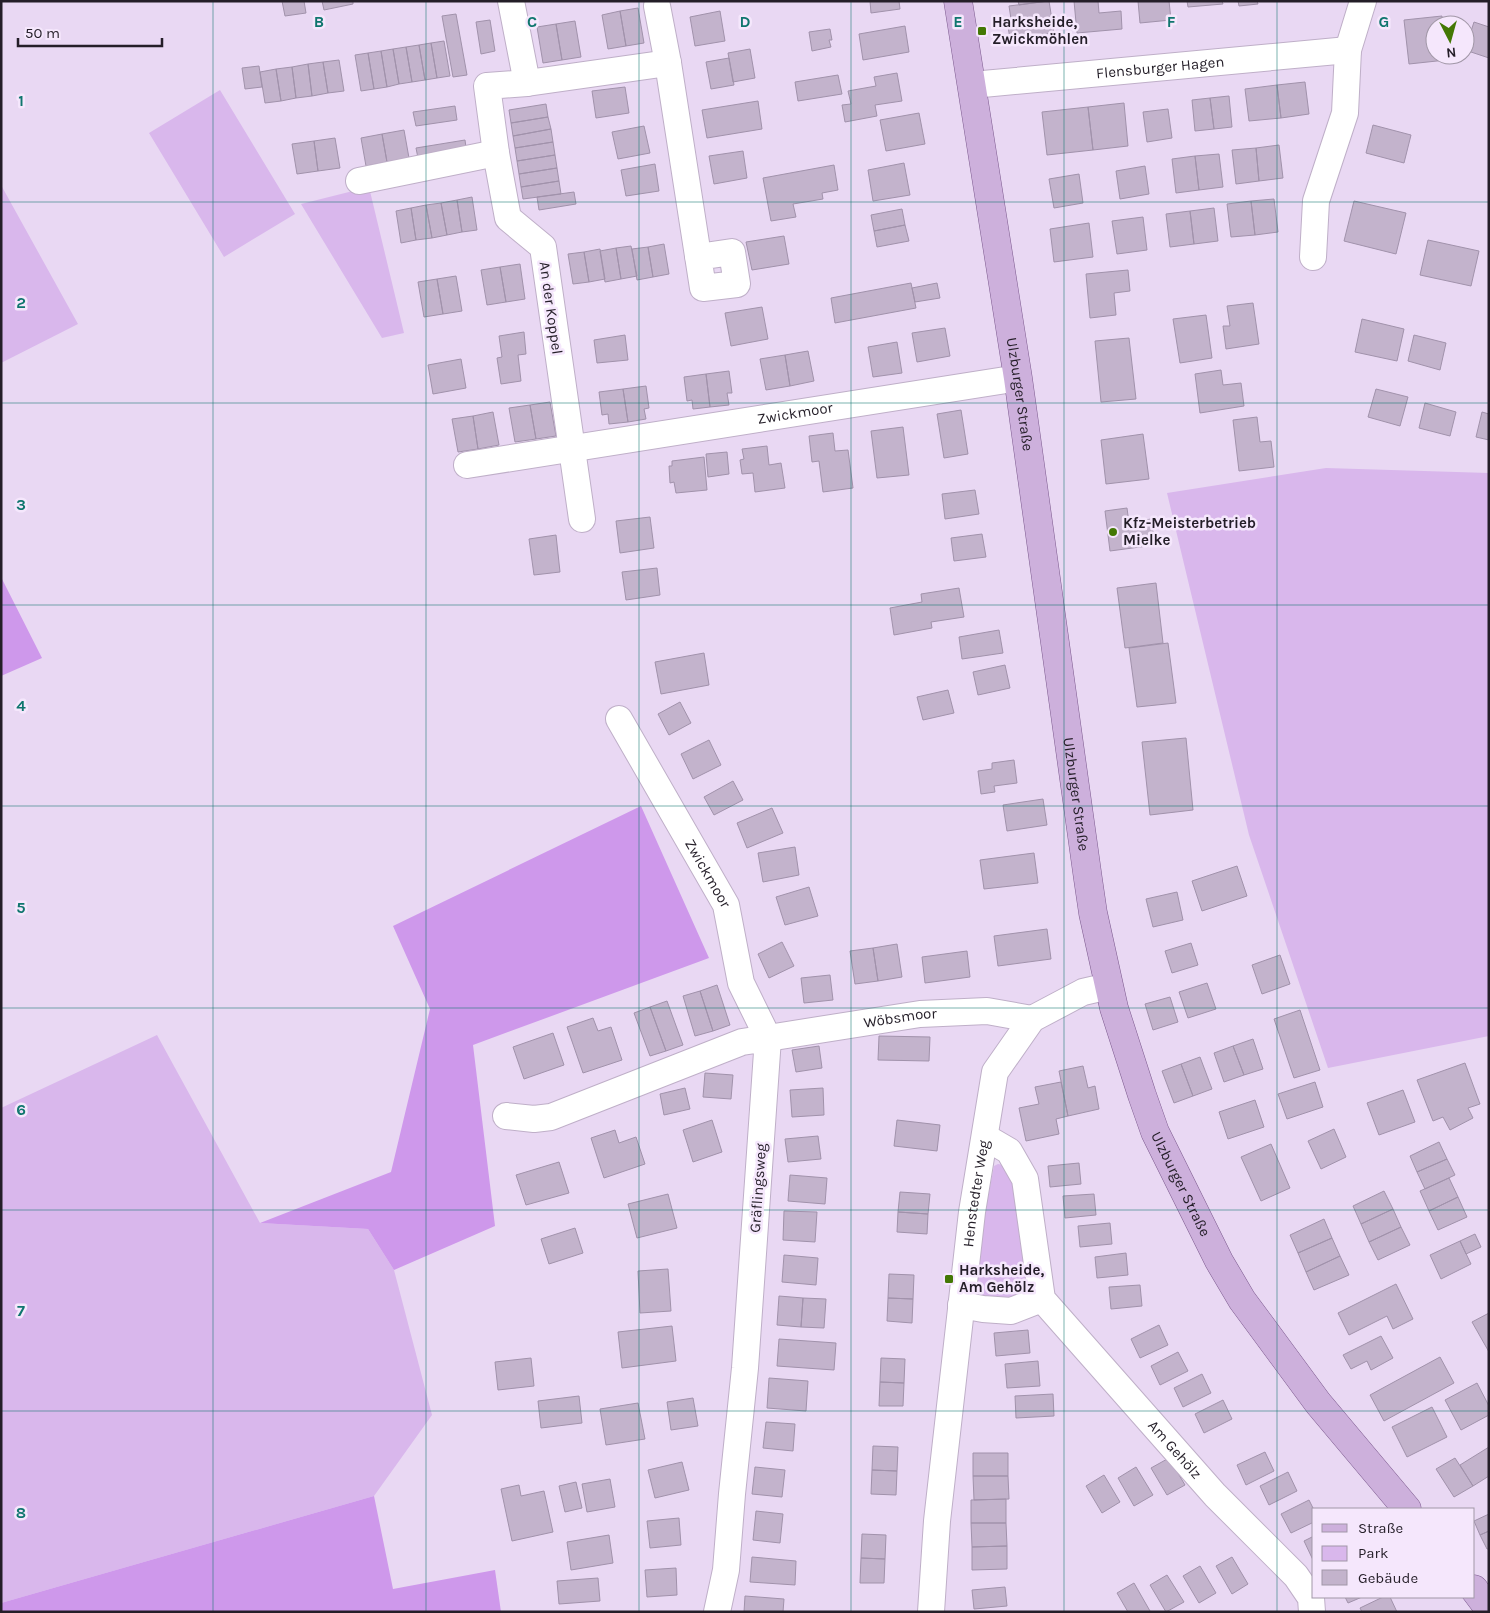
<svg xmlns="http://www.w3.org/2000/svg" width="1490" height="1613" font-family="Karla,sans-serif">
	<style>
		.green { fill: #d9b7ec }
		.forest { fill: #ce98eb }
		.building { fill: #c3b3cc; stroke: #a192ab }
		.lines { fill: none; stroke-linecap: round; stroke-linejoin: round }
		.minor-casing { stroke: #bfafc8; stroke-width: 28 }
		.major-casing { stroke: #7c5a8e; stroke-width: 29 }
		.minor { stroke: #fff; stroke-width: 26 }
		.major { stroke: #cdb0dc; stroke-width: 28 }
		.grid { fill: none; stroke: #0f766e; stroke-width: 1; stroke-opacity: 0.55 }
		.poi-dot { fill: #437804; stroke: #f5e7fc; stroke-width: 2 }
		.labels { text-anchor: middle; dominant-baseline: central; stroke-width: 5; stroke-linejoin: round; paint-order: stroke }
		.poi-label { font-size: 15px; font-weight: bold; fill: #241e28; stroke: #f5e7fc; text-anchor: start }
		.street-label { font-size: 15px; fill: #241e28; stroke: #f5e7fc }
		.grid-label { font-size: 16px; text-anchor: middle; font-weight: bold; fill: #0f766e; stroke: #f5e7fc; stroke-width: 5; stroke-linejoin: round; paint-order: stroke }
	</style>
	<rect width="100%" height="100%" fill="#e9d8f3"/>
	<path class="green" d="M220 90 295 214 224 257 149 133Z
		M1 185 78 324 1 363Z
		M369 187 404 333 382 338 301 204Z
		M1326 468 1489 473V1036L1328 1068 1249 835 1167 493Z
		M157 1035 260 1223 368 1229 394 1270 432 1415 374 1496 1 1603V1108Z
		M998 1164 1003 1165 1011 1174 1030 1282C1026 1289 1023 1297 1014 1300 1006 1303 986 1298 979 1293L975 1280 978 1249 994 1166Z"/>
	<path class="forest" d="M1 577 42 658 1 676Z
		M641 806 709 958 473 1045 495 1226 394 1270 368 1229 260 1223 391 1172 430 1009 393 926Z
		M374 1496 393 1589 495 1570 501 1612H1V1603Z"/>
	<path class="building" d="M282 1H304L306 13 285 16Z
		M322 1H353V4L324 10Z
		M870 1H899L900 9 871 13Z
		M1018 1H1047L1019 5Z
		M1049 1 1054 33 1010 39 1007 20 1011 19 1009 6Z
		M1074 1H1098L1099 13 1121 11 1122 29 1077 33Z
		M1138 1H1169L1171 20 1140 23Z
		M1187 1H1222L1223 4 1188 7Z
		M1238 1H1257L1258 4 1239 6Z
		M638 8 644 43 626 46 620 11Z
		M620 11 626 46 608 49 602 15Z
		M720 11 725 41 695 46 690 17Z
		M456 14 467 75 453 77 442 16Z
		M1442 16V25H1435V55H1445L1446 60 1409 64 1404 20Z
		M490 20 495 51 481 54 476 22Z
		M575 21 581 57 562 60 556 24Z
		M1474 22 1489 27V58L1465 50Z
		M556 24 562 60 543 63 537 27Z
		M905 26 909 52 863 60 859 34Z
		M830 29 832 40H829L831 47 812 51 809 32Z
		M444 41 450 76 437 78 431 43Z
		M431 43 437 78 425 80 419 45Z
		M419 45 425 80 412 82 406 47Z
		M406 47 412 82 399 84 393 49Z
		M393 49 399 84 387 87 381 51Z
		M750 49 755 78 733 82 728 53Z
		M381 51 387 87 374 89 368 53Z
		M368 53 374 89 361 91 355 55Z
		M729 58 734 85 711 89 706 62Z
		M339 60 344 91 328 93 323 62Z
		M323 62 328 93 312 96 308 64Z
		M308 64 312 96 296 98 292 67Z
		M259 66 262 87 245 89 242 68Z
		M292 67 296 98 281 101 276 69Z
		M276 69 281 101 265 103 260 72Z
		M897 73 902 101 875 105 877 116 845 122 842 105 851 104 848 91 876 86 874 77Z
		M838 75 842 94 798 101 795 82Z
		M1305 82 1309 114 1281 118 1277 85Z
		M1277 85 1281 118 1249 121 1245 89Z
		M625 87 629 113 596 118 592 91Z
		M1229 96 1232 127 1214 129 1210 98Z
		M1210 98 1214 129 1195 131 1192 100Z
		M758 101 762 129 707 138 702 110Z
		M1124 103 1128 146 1093 150 1088 107Z
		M546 104 548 117 511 123 509 110Z
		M455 106 457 120 416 126 413 112Z
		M1088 107 1093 150 1047 155 1042 112Z
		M1168 109 1172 138 1147 142 1143 112Z
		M919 113 925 144 886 151 880 120Z
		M548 117 551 129 513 136 511 123Z
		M1373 125 1411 135 1404 163 1366 153Z
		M644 126 650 153 618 159 612 132Z
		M551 129 553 142 515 148 513 136Z
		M404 130 409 158 387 162 382 134Z
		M382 134 387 162 366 166 361 138Z
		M335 138 340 168 318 171 314 141Z
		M465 140 467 155 419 163 416 148Z
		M314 141 318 171 297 174 292 144Z
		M553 142 555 155 517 161 515 148Z
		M1279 145 1283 178 1259 181 1256 148Z
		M1256 148 1259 181 1236 184 1232 150Z
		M743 151 747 178 714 184 709 156Z
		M1219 154 1223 187 1199 190 1195 156Z
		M555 155 557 168 519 174 517 161Z
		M1195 156 1199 190 1176 193 1172 159Z
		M904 163 910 195 873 201 868 170Z
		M655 164 659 191 626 196 621 170Z
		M834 165 838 190 822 193 823 199 793 204 796 217 771 221 763 178Z
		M1145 166 1149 194 1120 199 1116 171Z
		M557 168 559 181 521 187 519 174Z
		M1079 174 1083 203 1054 208 1049 179Z
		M559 181 561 194 523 199 521 187Z
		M574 192 576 204 539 210 537 197Z
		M472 197 477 230 462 232 457 200Z
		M1274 199 1278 232 1255 235 1251 201Z
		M457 200 462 232 447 235 441 203Z
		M1251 201 1255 235 1231 237 1227 204Z
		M1354 201 1406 213 1396 254 1344 241Z
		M441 203 447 235 432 238 426 205Z
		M426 205 432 238 416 240 411 208Z
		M411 208 416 240 401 243 396 211Z
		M1214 208 1218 241 1194 244 1190 211Z
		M902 209 905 225 874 231 871 215Z
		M1190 211 1194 244 1170 247 1166 214Z
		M1143 217 1147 250 1117 254 1112 221Z
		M1089 223 1093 257 1054 262 1050 229Z
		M905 225 909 241 877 247 874 231Z
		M784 236 789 264 752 270 746 242Z
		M1428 240 1479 251 1471 286 1420 275Z
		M664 244 669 274 653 277 648 247Z
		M631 246 637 276 621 279 616 248Z
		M648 247 653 277 637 280 632 249Z
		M616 248 621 279 605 282 600 251Z
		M600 249 605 279 589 282 584 252Z
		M584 252 589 282 573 284 568 254Z
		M520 264 525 299 506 302 500 267Z
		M500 267 506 302 487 305 481 270Z
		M1128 270 1130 291 1114 293 1116 315 1090 318 1086 274Z
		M456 276 462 311 443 314 437 279Z
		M437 279 443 314 424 317 418 282Z
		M911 283 916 308 835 323 831 298Z
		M937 283 940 298 915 302 912 288Z
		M1253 303 1259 344 1226 349 1223 326H1230L1227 306Z
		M762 307 768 339 731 346 725 313Z
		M1206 315 1212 358 1180 363 1173 319Z
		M1362 319 1404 329 1397 361 1355 352Z
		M945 328 950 356 917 362 912 333Z
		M524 332 526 354 518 355 521 381 501 384 497 358 502 357 499 336Z
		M625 335 628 360 597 363 594 340Z
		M1414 335 1446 343 1440 370 1408 361Z
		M1129 338 1136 399 1101 402 1095 341Z
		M897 342 902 373 873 377 868 347Z
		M808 351 814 381 790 386 785 355Z
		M785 355 790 386 766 390 760 359Z
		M461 359 466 388 433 394 428 365Z
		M1221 370 1223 385 1241 383 1244 406 1200 413 1195 374Z
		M729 371 732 393H727L729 405 710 407 706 374Z
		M706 374 710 407 693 409 692 400 687 401 684 377Z
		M646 386 649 408 644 409 646 419 628 422 623 389Z
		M623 389 628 422 609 424 608 414 602 415 599 392Z
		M1376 389 1408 397 1400 426 1368 417Z
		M550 402 556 436 536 439 530 405Z
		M1425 403 1456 412 1450 436 1419 428Z
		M530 405 536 439 515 442 509 408Z
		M961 410 968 454 944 458 937 414Z
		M493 412 499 445 478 449 473 416Z
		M1482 412 1489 414V440L1476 437Z
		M473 416 478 449 458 452 452 419Z
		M1257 417 1260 442 1271 441 1274 467 1239 471 1233 420Z
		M903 427 909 475 877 478 871 431Z
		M833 433 835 451 848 450 853 488 823 492 819 461 812 462 809 436Z
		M1143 434 1149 479 1106 484 1101 440Z
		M767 446 769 465 781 463 785 488 755 492 753 473 742 474 740 460 744 459 742 449Z
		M727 452 729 474 708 477 706 454Z
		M704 457 707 490 676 493 674 482 670 483 669 466H672V461Z
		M975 490 979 514 945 519 942 494Z
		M1127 508 1129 523 1151 519 1155 545 1110 551 1105 511Z
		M650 517 654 548 620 553 616 521Z
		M982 534 986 557 954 561 951 538Z
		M556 535 560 572 534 575 529 539Z
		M657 568 660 595 626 600 622 572Z
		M1156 583 1163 643 1125 648 1117 588Z
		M959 588 964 617 931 622 932 628 894 635 890 608 922 602 921 594Z
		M999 630 1003 653 962 659 959 637Z
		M1168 643 1176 703 1137 707 1129 648Z
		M704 653 709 685 661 694 655 662Z
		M1005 665 1010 688 978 695 973 672Z
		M948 690 954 713 923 720 917 697Z
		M680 702 691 723 669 735 658 714Z
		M1186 738 1193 810 1150 815 1142 742Z
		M709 740 721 765 693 779 681 754Z
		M1014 760 1017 783 994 786 995 792 981 794 978 771 992 769V763Z
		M733 781 743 800 714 815 704 797Z
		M1043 799 1047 825 1007 831 1003 805Z
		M772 808 783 833 747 848 737 823Z
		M795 847 799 875 763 882 758 853Z
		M1034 853 1038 883 984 889 980 860Z
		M1237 866 1247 896 1202 911 1192 881Z
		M809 887 818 916 785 925 776 897Z
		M1177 892 1183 920 1153 927 1146 899Z
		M1047 929 1051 959 998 966 994 936Z
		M782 942 794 966 769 978 758 954Z
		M1191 943 1198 965 1172 973 1165 951Z
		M897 944 902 977 878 981 873 948Z
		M873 948 878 981 855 984 850 951Z
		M967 951 970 977 925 983 922 957Z
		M1280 955 1290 984 1262 994 1252 965Z
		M830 975 833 1000 804 1003 801 978Z
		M1207 983 1216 1009 1188 1018 1179 992Z
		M717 985 730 1025 713 1031 700 991Z
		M700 991 713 1031 695 1036 683 996Z
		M1170 997 1178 1022 1153 1030 1145 1004Z
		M667 1001 683 1045 666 1051 650 1007Z
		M650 1007 666 1051 650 1056 634 1013Z
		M1300 1010 1320 1070 1294 1078 1274 1019Z
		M593 1018 598 1031 611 1027 622 1060 583 1073 567 1027Z
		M553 1033 564 1065 524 1079 513 1047Z
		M879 1036 930 1037 929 1061 878 1060Z
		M1253 1039 1263 1069 1244 1075 1233 1046Z
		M819 1046 822 1068 796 1072 792 1050Z
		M1233 1046 1244 1075 1224 1082 1214 1053Z
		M1200 1057 1212 1089 1193 1096 1181 1064Z
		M1465 1063 1480 1104 1468 1108 1473 1118 1450 1130 1443 1117 1433 1121 1417 1080Z
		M1181 1064 1193 1096 1174 1103 1162 1071Z
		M1083 1066 1088 1088 1095 1086 1099 1109 1068 1116 1059 1071Z
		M705 1073 733 1075 731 1099 703 1097Z
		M1061 1082 1068 1116 1056 1119 1059 1134 1026 1141 1019 1108 1039 1104 1035 1087Z
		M1315 1082 1323 1107 1287 1119 1278 1094Z
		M685 1088 690 1109 664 1115 660 1094Z
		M823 1088 824 1115 792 1117 790 1090Z
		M1403 1090 1415 1122 1379 1135 1367 1103Z
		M1255 1100 1264 1127 1228 1139 1219 1112Z
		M712 1120 722 1152 693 1162 683 1130Z
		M897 1120 940 1125 937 1151 894 1146Z
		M1334 1129 1346 1157 1321 1169 1308 1141Z
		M615 1130 619 1143 636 1137 645 1164 604 1178 591 1138Z
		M818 1136 821 1159 788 1162 785 1139Z
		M1439 1142 1447 1159 1417 1172 1410 1156Z
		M1271 1144 1290 1188 1261 1201 1241 1157Z
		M1447 1159 1455 1175 1425 1189 1417 1172Z
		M559 1162 569 1193 526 1205 516 1175Z
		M1079 1163 1081 1184 1050 1187 1048 1166Z
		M790 1175 827 1178 825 1204 788 1201Z
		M1449 1178 1458 1197 1429 1211 1420 1191Z
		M1384 1191 1393 1209 1361 1224 1353 1206Z
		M900 1192 930 1194 928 1214 898 1212Z
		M668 1194 677 1228 637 1238 628 1204Z
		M1094 1194 1096 1215 1065 1218 1063 1196Z
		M1458 1197 1467 1217 1438 1230 1429 1211Z
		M1393 1209 1401 1227 1369 1242 1361 1224Z
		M784 1211 817 1212 815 1242 783 1240Z
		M898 1212 928 1214 927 1234 897 1232Z
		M1324 1219 1332 1238 1298 1253 1290 1235Z
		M1110 1223 1112 1244 1080 1247 1078 1226Z
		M1401 1227 1410 1245 1378 1260 1369 1242Z
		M575 1228 583 1253 549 1264 541 1239Z
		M1475 1234 1481 1247 1466 1254 1460 1241Z
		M1332 1238 1340 1256 1306 1272 1298 1253Z
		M1460 1241 1471 1264 1441 1279 1430 1255Z
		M1126 1253 1128 1275 1097 1278 1095 1257Z
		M784 1255 818 1258 816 1285 782 1282Z
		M1340 1256 1349 1275 1314 1290 1306 1272Z
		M668 1269 671 1311 640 1313 638 1271Z
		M889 1274 914 1275 913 1299 888 1298Z
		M1396 1284 1413 1319 1393 1329 1387 1316 1349 1335 1338 1313Z
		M1140 1285 1142 1306 1111 1309 1109 1287Z
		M779 1296 803 1298 801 1327 777 1325Z
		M803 1298 826 1299 824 1328 801 1327Z
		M888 1298 913 1299 912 1323 887 1321Z
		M1489 1313V1352L1472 1322Z
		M1159 1325 1168 1345 1140 1358 1131 1339Z
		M672 1326 676 1361 622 1368 618 1332Z
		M1028 1330 1030 1353 996 1356 994 1333Z
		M1381 1336 1393 1358 1371 1370 1367 1361 1351 1369 1343 1355Z
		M779 1339 836 1343 834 1370 777 1366Z
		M1178 1352 1188 1371 1160 1385 1151 1366Z
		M1440 1357 1454 1383 1384 1421 1370 1395Z
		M531 1358 534 1386 498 1390 495 1362Z
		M881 1358 905 1359 904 1383 880 1382Z
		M1038 1361 1040 1386 1007 1388 1005 1364Z
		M1202 1374 1211 1393 1183 1407 1174 1388Z
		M769 1378 808 1381 806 1411 767 1408Z
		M880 1382 904 1383 903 1406H879Z
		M1477 1383 1489 1406V1415L1461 1430 1445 1400Z
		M1053 1394 1054 1416 1016 1418 1015 1396Z
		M579 1396 582 1423 541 1428 538 1401Z
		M693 1398 698 1426 671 1430 667 1402Z
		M1223 1400 1232 1419 1204 1433 1195 1414Z
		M638 1403 645 1439 606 1445 600 1409Z
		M1432 1407 1447 1437 1407 1457 1392 1427Z
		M766 1422 795 1424 793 1451 763 1448Z
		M873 1446 898 1447 897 1471 872 1470Z
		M1489 1447V1476L1473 1486 1460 1465Z
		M1265 1452 1274 1471 1246 1485 1237 1465Z
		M973 1453H1008V1476H973Z
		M1169 1458 1185 1485 1167 1495 1151 1468Z
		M1455 1458 1473 1486 1454 1497 1436 1469Z
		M682 1462 689 1490 655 1498 648 1470Z
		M755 1467 785 1470 782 1497 752 1494Z
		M1136 1467 1153 1495 1134 1506 1118 1478Z
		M872 1470 897 1471 896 1495 871 1494Z
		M1288 1472 1297 1491 1269 1505 1260 1486Z
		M1104 1475 1120 1502 1102 1513 1086 1486Z
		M973 1476H1008L1009 1499 974 1500Z
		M610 1479 615 1507 587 1512 582 1484Z
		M576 1482 582 1508 565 1512 559 1486Z
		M519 1485 521 1496 544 1491 553 1532 512 1541 501 1489Z
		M1006 1499V1523H971V1500Z
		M1309 1500 1314 1510V1522L1291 1533 1281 1514Z
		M756 1511 783 1514 780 1543 753 1540Z
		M1489 1514V1531L1480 1535 1474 1521Z
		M679 1518 681 1545 650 1548 647 1521Z
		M971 1523H1006L1007 1546 972 1547Z
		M1489 1531V1549H1487L1480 1535Z
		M862 1534 886 1535 885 1559 861 1558Z
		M609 1535 613 1563 571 1570 567 1542Z
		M1314 1536V1559L1313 1560 1304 1541Z
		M1007 1546V1569L972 1570V1547Z
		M752 1557 796 1561 795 1585 750 1582Z
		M1232 1557 1248 1584 1232 1594 1216 1566Z
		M861 1558 885 1559 884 1583H860Z
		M1200 1566 1216 1593 1199 1603 1183 1576Z
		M676 1568 677 1595 647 1597 645 1570Z
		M1167 1575 1184 1602 1166 1612 1150 1585Z
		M598 1578 600 1601 559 1604 557 1581Z
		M1134 1583 1150 1611 1149 1612H1128L1117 1593Z
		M1005 1587 1007 1606 974 1609 972 1590Z
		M745 1596 784 1599 783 1612H744Z
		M1345 1597H1362L1348 1603Z
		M1383 1597H1390L1397 1612H1362L1360 1608Z"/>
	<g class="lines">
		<defs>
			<g id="minor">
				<path d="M511 1 527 83"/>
				<path d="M657 6 668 63 703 288 737 284 732 252 698 257"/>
				<path id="s1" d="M972 85 1348 50"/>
				<path d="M359 181 496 153"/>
				<path d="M1313 257 1316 201 1345 113 1348 50 1363 1"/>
				<path id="s2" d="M467 465 1018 378"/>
				<path d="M582 519 543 247 508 218 496 153 487 86 527 83 668 63"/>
				<path id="s3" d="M619 719 726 905 741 983 768 1038 920 1014 987 1011 1032 1019"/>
				<path d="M506 1116 534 1119 551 1117 742 1042 768 1038 745 1368 732 1494 726 1570 717 1612"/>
				<path id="s4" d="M985 1137 1009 1151 1025 1179 1042 1299 1215 1495 1296 1576 1311 1598 1312 1612"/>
				<path d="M961 1305 983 1309 1011 1311 1042 1299"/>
				<path id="s5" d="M931 1612 937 1521 972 1212 995 1072 1032 1019 1083 992 1109 986"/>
			</g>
			<g id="major">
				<path id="s6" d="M958 1 1018 378 1088 879 1093 913 1114 1008 1142 1095 1155 1132 1219 1261 1242 1300 1318 1403 1407 1509"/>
				<path d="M1474 1589 1489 1609"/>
			</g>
		</defs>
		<use href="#minor" class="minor-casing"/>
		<use href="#major" class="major-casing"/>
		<use href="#minor" class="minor"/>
		<use href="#major" class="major"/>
	</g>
	<path class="grid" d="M213 1V1612M426 1V1612M639 1V1612M851 1V1612M1064 1V1612M1277 1V1612M1 202H1489M1 403H1489M1 605H1489M1 806H1489M1 1008H1489M1 1210H1489M1 1411H1489"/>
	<g class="poi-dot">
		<rect x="977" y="26" width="10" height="10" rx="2.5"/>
		<circle cx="1113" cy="532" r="5"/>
		<rect x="944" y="1274" width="10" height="10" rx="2.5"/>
	</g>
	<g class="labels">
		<g class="poi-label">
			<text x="992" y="22">Harksheide,<tspan x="992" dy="17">Zwickmöhlen</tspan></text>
			<text x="1123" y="523">Kfz-Meisterbetrieb<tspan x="1123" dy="17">Mielke</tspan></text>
			<text x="959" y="1270">Harksheide,<tspan x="959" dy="17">Am Gehölz</tspan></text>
		</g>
		<g class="street-label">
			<text stroke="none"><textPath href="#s1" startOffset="189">Flensburger Hagen</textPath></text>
			<text transform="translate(551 308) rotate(82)">An der Koppel</text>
			<text stroke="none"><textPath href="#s6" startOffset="398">Ulzburger Straße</textPath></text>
			<text stroke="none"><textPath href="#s2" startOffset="332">Zwickmoor</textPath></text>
			<text stroke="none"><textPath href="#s6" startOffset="802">Ulzburger Straße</textPath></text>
			<text stroke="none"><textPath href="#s3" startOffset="178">Zwickmoor</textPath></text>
			<text stroke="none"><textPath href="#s3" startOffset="489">Wöbsmoor</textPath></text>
			<text stroke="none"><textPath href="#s6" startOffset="1208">Ulzburger Straße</textPath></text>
			<text transform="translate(758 1188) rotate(-86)">Gräflingsweg</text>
			<text stroke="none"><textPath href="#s5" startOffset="421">Henstedter Weg</textPath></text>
			<text stroke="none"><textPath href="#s4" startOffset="382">Am Gehölz</textPath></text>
		</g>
	</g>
	<g class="grid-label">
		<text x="319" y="27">B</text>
		<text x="532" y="27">C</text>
		<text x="745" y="27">D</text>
		<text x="958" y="27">E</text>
		<text x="1171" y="27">F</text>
		<text x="1384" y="27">G</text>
		<text x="21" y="106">1</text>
		<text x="21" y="308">2</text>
		<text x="21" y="510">3</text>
		<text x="21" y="711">4</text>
		<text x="21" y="913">5</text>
		<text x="21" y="1115">6</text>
		<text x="21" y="1316">7</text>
		<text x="21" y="1518">8</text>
	</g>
	<rect width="1490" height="1613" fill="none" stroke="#241e28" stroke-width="5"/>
	<rect x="1312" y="1508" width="162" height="90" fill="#f5e7fc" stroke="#a197a7"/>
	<rect x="1322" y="1524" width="25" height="8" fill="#cdb0dc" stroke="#a197a7"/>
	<text x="1358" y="1533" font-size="15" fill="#241e28">Straße</text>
	<rect x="1322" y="1546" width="25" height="15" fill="#d9b7ec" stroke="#a197a7"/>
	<text x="1358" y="1558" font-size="15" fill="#241e28">Park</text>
	<rect x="1322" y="1570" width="25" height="15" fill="#c3b3cc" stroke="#a197a7"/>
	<text x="1358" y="1583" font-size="15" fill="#241e28">Gebäude</text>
	<g transform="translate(1450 40) rotate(174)"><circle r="24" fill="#f5e7fc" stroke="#a197a7"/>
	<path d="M0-4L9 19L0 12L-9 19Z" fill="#437804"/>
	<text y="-8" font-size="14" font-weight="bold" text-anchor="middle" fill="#241e28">N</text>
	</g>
	<path d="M18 38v8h144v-8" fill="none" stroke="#241e28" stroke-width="2.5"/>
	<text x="25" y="38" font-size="15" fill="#241e28" stroke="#f5e7fc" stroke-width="4" paint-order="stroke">50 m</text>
</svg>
